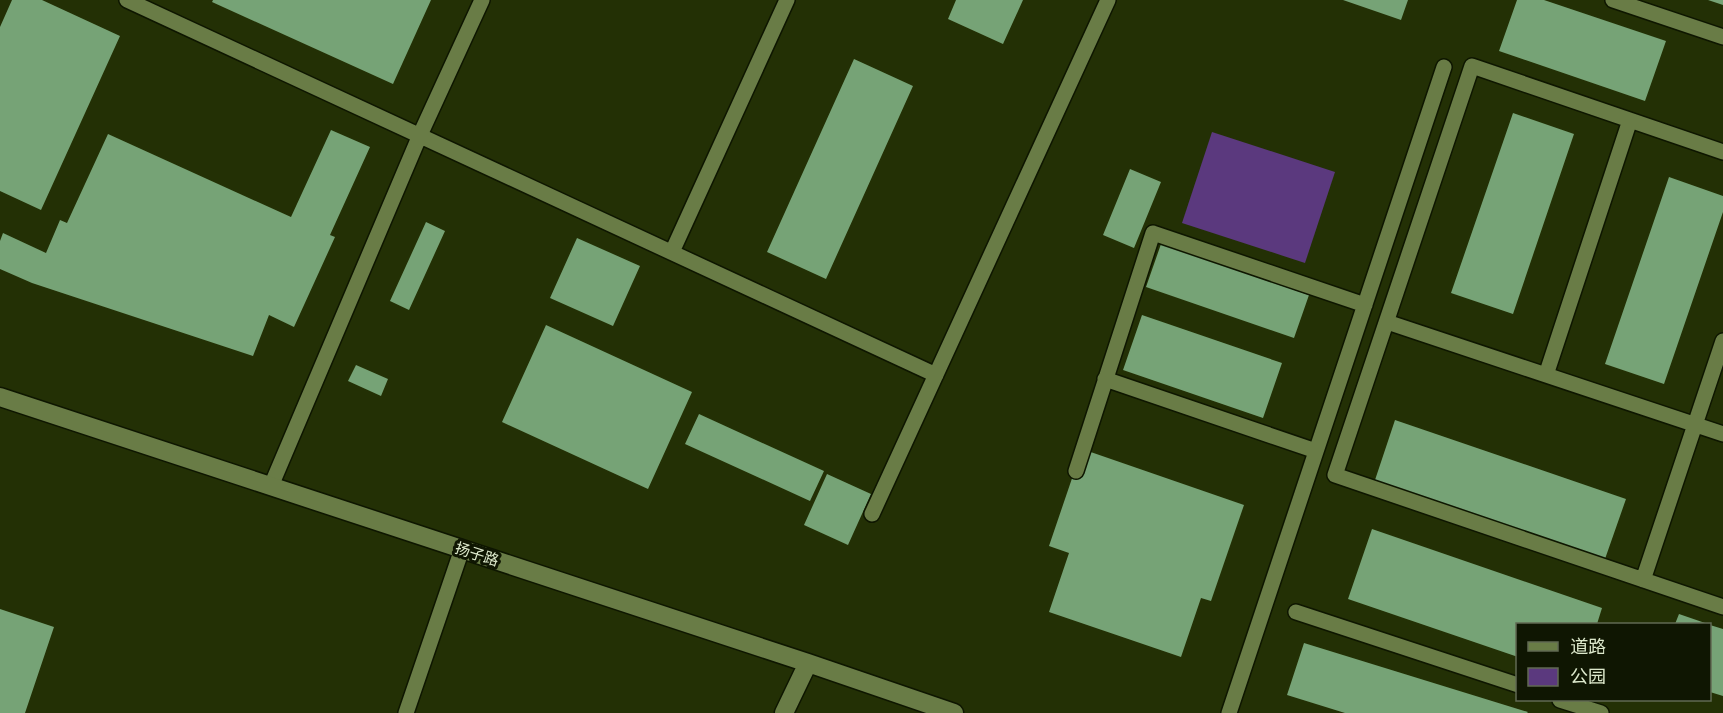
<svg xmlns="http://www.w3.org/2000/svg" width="1723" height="713" font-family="'IBM Plex Sans','Noto Sans SC',sans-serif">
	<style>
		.green { fill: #5b397e }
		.building { fill: #76a376 }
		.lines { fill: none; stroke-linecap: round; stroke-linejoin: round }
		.service-casing { stroke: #0e1600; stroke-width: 18 }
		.tertiary-casing { stroke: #0e1600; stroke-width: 21 }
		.service { stroke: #697c46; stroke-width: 15 }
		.tertiary { stroke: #697c46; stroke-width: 18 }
		.labels { text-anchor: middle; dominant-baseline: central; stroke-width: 6; stroke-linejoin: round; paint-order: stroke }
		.street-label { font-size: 15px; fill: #dde9cc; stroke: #0f1602 }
	</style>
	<rect width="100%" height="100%" fill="#233005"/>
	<path class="green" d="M1212 132 1335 172 1305 263 1182 223Z"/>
	<path class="building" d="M12 0H42L120 36 41 210 0 191V27Z
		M213 0H431L393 84 212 2Z
		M956 0H1023L1003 44 948 19Z
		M1343 0H1408L1401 20Z
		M1517 0H1544L1666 41 1645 101 1499 51Z
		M1708 0H1723V5Z
		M854 59 913 86 826 279 767 252Z
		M1513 113 1574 134 1513 314 1451 293Z
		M331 130 370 147 330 235 335 237 294 327 269 315 253 356 32 283 0 269V241L3 233 46 253 60 220 67 223 108 134 291 217Z
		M1130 169 1161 182 1134 248 1103 235Z
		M1669 177 1723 196V212L1664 384 1605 364Z
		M426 222 445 231 409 310 390 301Z
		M577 238 640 266 613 326 550 298Z
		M1161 244 1309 295 1294 338 1146 287Z
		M1142 315 1282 363 1263 418 1123 370Z
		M546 325 692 392 648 489 502 422Z
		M356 365 388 379 381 396 348 381Z
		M699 414 824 471 810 501 685 444Z
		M1395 420 1626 499 1605 559 1375 480Z
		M1082 449 1244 505 1211 601 1201 598 1181 657 1049 612 1069 553 1049 546Z
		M827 474 871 494 848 545 804 525Z
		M1372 529 1602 608 1597 624H1518V657L1348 599Z
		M0 609 54 627 25 713H0Z
		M1679 614 1708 624H1675Z
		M1710 625 1723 629V696L1710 692Z
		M1304 643 1528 712 1527 713H1345L1287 695Z"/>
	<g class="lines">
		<defs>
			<path id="service" d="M127 0 936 375
				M1613 0 1723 37
				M1723 152 1472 66 1335 475 1723 607
				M672 252 787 0
				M1387 322 1723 434
				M1546 375 1630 120
				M1105 379 1316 451
				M1076 471 1153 233 1365 305
				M271 486 420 135 482 0
				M872 514 1108 0
				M1643 580 1723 341
				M1296 612 1518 685
				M1560 700 1601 713
				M406 713 462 549
				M1229 713 1444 67"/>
			<path id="tertiary" d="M0 397 808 663 954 713
				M784 713 808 663"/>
		</defs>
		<use href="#service" class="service-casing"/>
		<use href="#tertiary" class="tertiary-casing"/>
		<use href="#service" class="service"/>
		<use href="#tertiary" class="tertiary"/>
	</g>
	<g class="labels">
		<g class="street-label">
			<text transform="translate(477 554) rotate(18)">扬子路</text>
		</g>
	</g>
	<rect x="1516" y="623" width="195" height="78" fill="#0f1602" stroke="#616a53" stroke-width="1.5"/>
	<rect x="1528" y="642" width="30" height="9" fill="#697c46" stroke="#616a53" stroke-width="1.5"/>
	<text x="1570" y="653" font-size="18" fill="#dde9cc">道路</text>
	<rect x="1528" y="668" width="30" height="18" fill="#5b397e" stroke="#616a53" stroke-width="1.5"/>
	<text x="1570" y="683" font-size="18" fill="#dde9cc">公园</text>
</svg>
